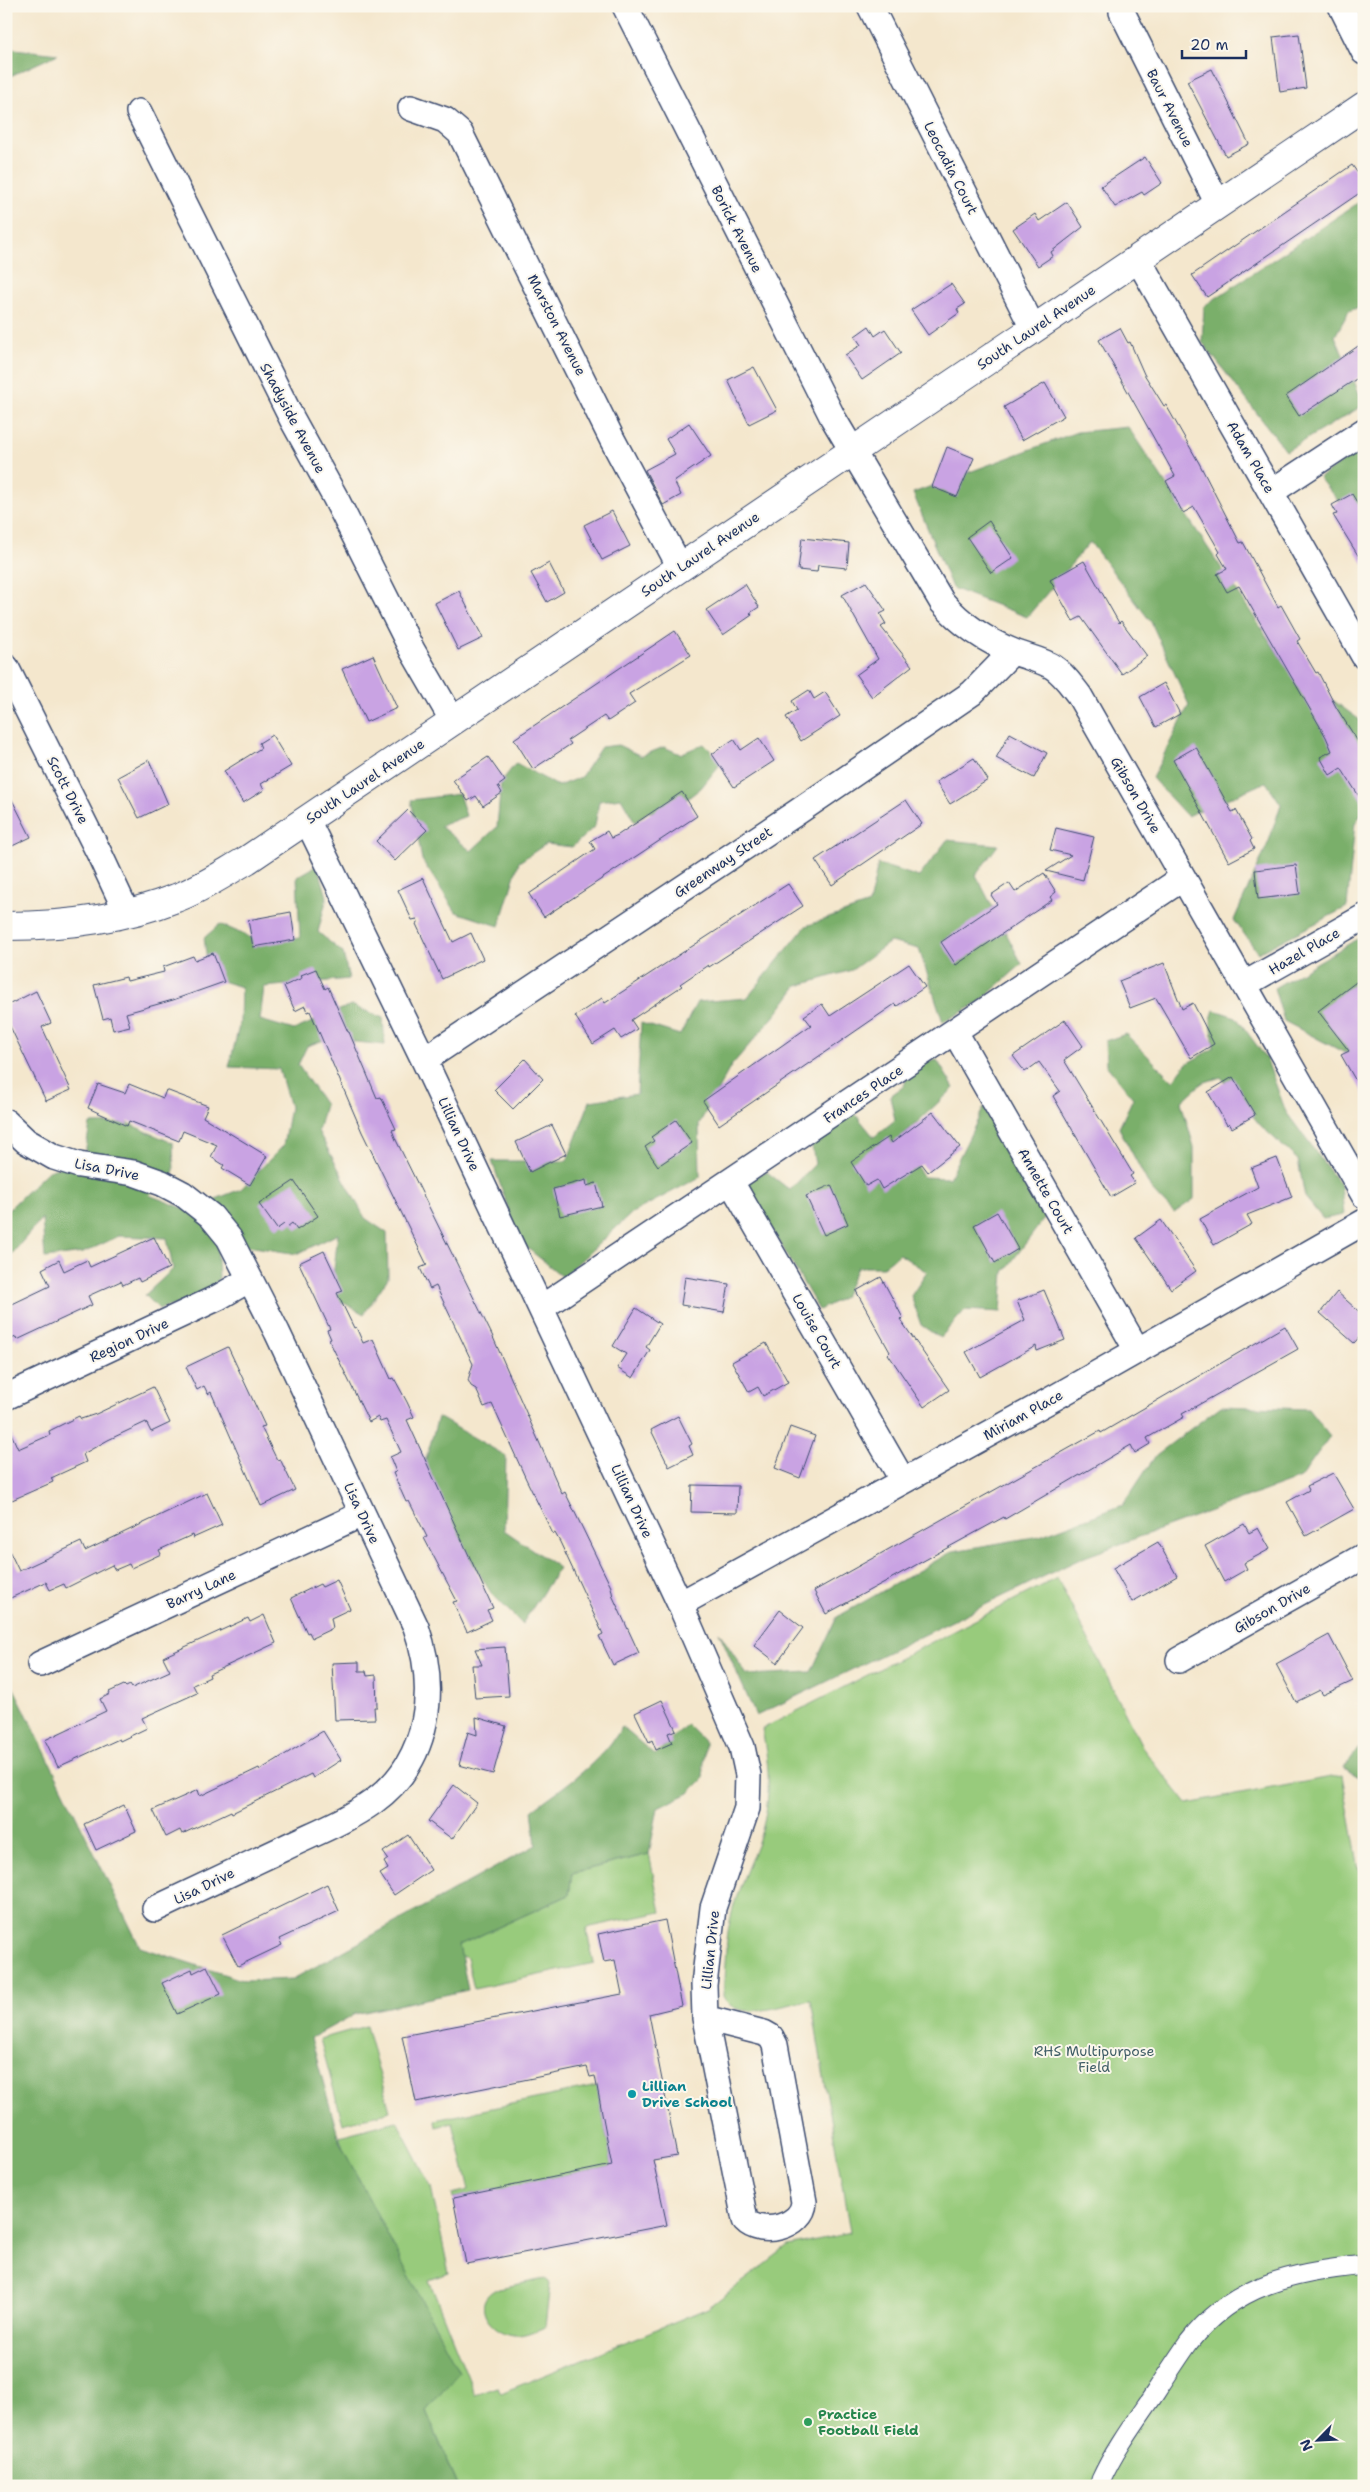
<svg xmlns="http://www.w3.org/2000/svg" width="1370" height="2492" font-family="'Shantell Sans',sans-serif">
	<style>
		.green { fill: #98cb7b; stroke: #5a7d6c }
		.forest { fill: #7aaf6b; stroke: #4a6f64 }
		.building { fill: #c9a3e3 }
		.lines { fill: none; stroke-linecap: round; stroke-linejoin: round }
		.pedestrian-casing { stroke: #3c4b6f; stroke-width: 21 }
		.minor-casing { stroke: #3c4b6f; stroke-width: 28 }
		.tertiary-casing { stroke: #3c4b6f; stroke-width: 30 }
		.pedestrian { stroke: #fff; stroke-width: 19 }
		.minor { stroke: #fff; stroke-width: 25 }
		.tertiary { stroke: #fff; stroke-width: 28 }
		.culture-dot { fill: #0f9aa8; stroke: #fbf7ec; stroke-width: 2 }
		.leisure-dot { fill: #2e9e5b; stroke: #fbf7ec; stroke-width: 2 }
		.labels { text-anchor: middle; dominant-baseline: central; stroke-width: 4; stroke-linejoin: round; paint-order: stroke }
		.street-label { font-size: 14px; fill: #1b2f5e; stroke: #fbf7ec }
		.park-label { font-size: 14px; fill: #405e67; stroke: #fbf7ec }
		.culture-label { font-size: 14px; font-weight: bold; fill: #0d838f; stroke: #fbf7ec; text-anchor: start }
		.leisure-label { font-size: 14px; font-weight: bold; fill: #27864d; stroke: #fbf7ec; text-anchor: start }
	</style>
	<rect width="100%" height="100%" fill="#fbf7ec"/>
	<filter id="ink" filterUnits="userSpaceOnUse"><feTurbulence type="fractalNoise" baseFrequency=".02" numOctaves="2"/><feDisplacementMap in="SourceGraphic" scale="10" xChannelSelector="R" yChannelSelector="G"/><feConvolveMatrix kernelMatrix="1 2 1 2 8 2 1 2 1" color-interpolation-filters="sRGB"/></filter>
	<filter id="wash" filterUnits="userSpaceOnUse"><feTurbulence type="fractalNoise" baseFrequency=".0096" numOctaves="4" result="noise"/><feDisplacementMap in="SourceGraphic" scale="20" xChannelSelector="R" yChannelSelector="G"/><feGaussianBlur stdDeviation="1.12" result="paint"/><feColorMatrix in="noise" values="0 0 0 0 0 0 0 0 0 0 0 0 0 0 0 0 0 1.4 0 .05"/><feComposite in="paint" operator="in"/></filter>
	<g filter="url(#wash)">
		<rect width="100%" height="100%" fill="#f4e7cd"/>
		<path class="green" d="M1057 1578 1144 1750 1187 1804 1342 1775 1364 1897V2486H458L426 2411 339 2136 397 2121 431 2187 449 2273 429 2280 475 2395 498 2387 501 2393 708 2308 788 2246 850 2233 811 2000C787 2003 736 2025 723 1996 725 1971 725 1945 730 1921 736 1893 748 1868 758 1842 772 1805 770 1767 762 1729Z
			M649 1854 661 1912 586 1928 594 1963 474 1989 467 1958 461 1956 459 1945 569 1895 572 1873Z
			M366 2026 390 2111 343 2124 320 2039Z
			M597 2086 612 2165 453 2198 452 2194 469 2190 453 2123 436 2127 435 2120Z
			M545 2279 550 2283 545 2327C535 2331 525 2336 514 2335 489 2332 468 2300 499 2288Z"/>
		<path class="forest" d="M6 48 58 54 6 78Z
			M1364 199V305L1349 311 1335 336 1364 405 1286 451 1202 342 1204 306Z
			M1128 427 1287 667 1364 723V811L1355 823 1347 907 1258 953 1234 920 1269 841 1281 804 1266 782 1187 816 1152 778 1189 705 1151 622 1090 542 1027 617 952 588 913 493 1077 432Z
			M1364 447V532L1319 478Z
			M704 744 722 762 701 788 673 810 648 812 635 822 621 798 599 801 595 826 572 847 546 844 519 862 499 926 456 912 422 860 411 800 459 794 466 816 440 826 471 851 497 827 501 782 516 763 558 786 581 777 601 747 618 745 641 756 664 747 680 754Z
			M947 840 998 845 976 875 1022 964 977 1004 943 1022 919 949 890 942 852 970 797 986 776 1014 731 1066 699 1124 700 1177 632 1213 563 1277 520 1242 492 1161H567L590 1101 637 1094 641 1023 680 1035 697 1002 747 998 806 926 869 904 878 864 919 877Z
			M318 865 327 897 318 932 343 953 349 979 264 987 260 1020 294 1030 351 1005 383 1018 385 1045 327 1039 307 1046 298 1065 325 1105 318 1131 365 1218 387 1233 388 1278 364 1314 331 1296 338 1234 297 1254 217 1241 219 1278 200 1299 159 1309 145 1295 173 1269 167 1238 119 1236 83 1253 45 1258 42 1218 6 1261V1212L48 1171 84 1160 90 1124 127 1123 173 1143 174 1172 149 1195 188 1210 241 1189 283 1146 290 1107 279 1069 229 1067 240 1022 241 987 209 977 204 938 220 924 263 943 300 938 297 877Z
			M1364 935V1063L1284 1021 1274 988Z
			M1214 1010 1236 1017 1266 1058 1286 1112 1341 1186 1344 1215 1323 1219 1305 1197 1298 1160 1260 1125 1221 1077 1202 1083 1181 1102 1194 1147V1199L1174 1213 1151 1189 1119 1128 1133 1098 1106 1065 1105 1041 1126 1034 1173 1081 1186 1064 1214 1048 1211 1019Z
			M937 1060 954 1088 900 1138 923 1177 949 1178 984 1107 1046 1216 1004 1272 1001 1312 965 1310 940 1338 921 1325 911 1296 927 1272 899 1254 883 1267H857L844 1297 819 1310 743 1179 767 1172 790 1190 815 1164 810 1135 851 1109 874 1137 895 1120 890 1096 904 1086 911 1065Z
			M1221 1406 1309 1409 1330 1436 1300 1478 1082 1558 756 1716 719 1632 747 1675 811 1672 837 1617 953 1551 1040 1536 1123 1505 1156 1455Z
			M438 1417 506 1456 504 1530 559 1568 522 1624 491 1593 456 1534 424 1466Z
			M6 1672 140 1947 245 1981 293 1979 536 1845 532 1810C564 1786 601 1763 622 1727L655 1755 687 1724 705 1742 703 1779 689 1793 658 1808 649 1854 572 1873 569 1895 459 1945 468 1990 355 2014 311 2038 340 2143 459 2372 426 2411 458 2486H6Z
			M1364 1741V1780L1344 1768Z"/>
		<g id="blocks">
			<path class="building" d="M1299 34 1306 88 1280 92 1273 37Z
				M1212 69 1249 144 1226 156 1187 81Z
				M1145 157 1162 183 1144 195 1142 192 1115 207 1101 186Z
				M1352 165 1364 182V190L1207 297 1192 275Z
				M1067 202 1083 227 1051 252 1053 256 1038 266 1013 229 1035 214 1039 221Z
				M951 284 965 304 957 309 959 313 928 335 911 310Z
				M869 326 875 336 885 329 901 353 862 380 845 355 861 345 855 336Z
				M1120 328 1128 343 1130 342 1144 374 1164 406 1166 405 1199 463 1240 543 1243 542 1278 607 1281 605 1300 639 1297 641 1316 673 1318 672 1336 707 1364 751V804L1341 768 1330 775 1320 757 1332 751 1326 737 1239 586 1227 592 1217 574 1227 569 1218 554 1220 552 1194 507 1183 513 1166 481 1175 476 1099 340Z
				M1364 342V374L1299 416 1286 396Z
				M754 367 777 410 749 424 728 380Z
				M1045 383 1064 416 1022 440 1004 407Z
				M689 423 711 456 674 481 681 495 663 505 645 470 675 454 666 439Z
				M947 447 974 458 957 497 932 487Z
				M1352 494 1364 514V565L1333 515 1337 514 1332 505Z
				M612 511 630 546 602 560 584 525Z
				M989 521 1013 558 991 573 967 537Z
				M802 538 849 543 847 568 818 565 817 572 798 570Z
				M1084 561 1119 623 1121 621 1147 656 1122 674 1081 617 1073 621 1050 580Z
				M549 563 564 592 547 602 531 573Z
				M866 582 886 611 880 614 886 624 881 627 912 666 872 697 856 675 878 659 842 595Z
				M745 584 759 607 750 613 752 615 723 635 706 610Z
				M459 591 483 638 458 650 435 603Z
				M675 631 691 655 629 694 635 703 608 721 604 716 568 740 571 744 533 769 514 739Z
				M373 655 397 708 366 722 342 669Z
				M1164 683 1180 714 1156 727 1140 697Z
				M809 690 814 699 825 692 840 716 801 741 786 717 797 710 792 701Z
				M1010 733 1047 753 1034 778 996 758Z
				M272 735 291 766 261 784 264 790 243 803 224 771 261 748 259 743Z
				M759 738 774 761 734 787 712 754 734 739 741 750Z
				M1196 747 1232 812 1236 810 1252 839 1250 841 1254 849 1229 862 1173 760Z
				M488 757 505 781 498 786 502 793 483 806 476 796 468 801 453 780Z
				M974 758 988 780 950 804 936 782Z
				M149 760 168 804 139 818 118 777Z
				M6 788 31 837 6 849Z
				M682 792 697 816 544 917 529 894 595 849 590 841 607 831 611 838 618 835Z
				M906 800 922 824 832 885 815 860Z
				M408 810 427 830 395 861 376 841Z
				M1056 828 1094 837 1083 880 1046 871 1071 855 1050 850Z
				M1296 865 1300 894 1258 899 1255 870Z
				M1044 873 1056 892 1050 897 1052 900 956 965 941 942 997 904 991 895 1009 883 1015 892Z
				M423 878 453 942 471 933 483 959 442 979 416 924 418 923 417 919 412 920 398 890Z
				M788 884 803 906 709 967 708 965 680 984 682 986 631 1020 637 1029 621 1039 615 1030 593 1044 575 1016 602 998 605 1003Z
				M291 912 295 940 253 947 248 920Z
				M213 953 224 982 173 1000 126 1013 130 1026 113 1030 110 1017 103 1019 94 985 126 977 127 981 164 972 163 967 193 956 195 960Z
				M1164 963 1182 1009 1193 1003 1214 1044 1191 1058 1156 998 1130 1008 1119 981Z
				M909 964 925 987 897 1006 895 1004 719 1125 703 1101 811 1025 804 1016 822 1004 830 1016Z
				M316 969 325 989 328 987 348 1032H349L377 1098 381 1097 396 1129 392 1130 396 1140 492 1335 562 1494 565 1492 611 1587 613 1597 639 1653 613 1665 599 1636 603 1634 560 1542 555 1533 553 1534 526 1479 492 1404 484 1407 476 1389 471 1386 468 1380 473 1364 436 1286 430 1289 420 1268 427 1265 362 1132 310 1011 307 1012 305 1006 295 1011 284 986 302 978 301 975Z
				M1364 976V1095L1341 1055 1349 1051 1318 1011Z
				M36 991 51 1023 42 1027 71 1090 46 1101 6 1018V1006Z
				M1065 1020 1083 1046 1064 1060 1133 1174 1130 1176 1135 1183 1111 1197 1053 1096 1060 1091 1039 1062 1025 1072 1013 1056Z
				M525 1059 543 1079 513 1109 494 1090Z
				M1233 1077 1255 1115 1232 1128 1229 1123 1227 1125 1208 1092Z
				M98 1084 125 1093 129 1084 163 1098 166 1090 208 1106 203 1117 267 1156 250 1185 222 1168 224 1165 211 1157 217 1145 183 1131 179 1141 129 1121 127 1126 88 1108Z
				M933 1112 960 1147 928 1172 922 1164 882 1189 877 1180 866 1186 851 1162 889 1137 892 1143Z
				M676 1120 692 1143 658 1166 645 1147 654 1141 651 1137Z
				M552 1125 566 1154 530 1172 516 1142Z
				M1277 1158 1292 1197 1247 1215 1252 1224 1214 1245 1200 1219 1258 1187 1251 1168Z
				M586 1180 587 1186 596 1183 602 1206 560 1216 553 1189Z
				M294 1181 318 1216 297 1230 292 1223 287 1227 284 1224 277 1229 259 1204Z
				M831 1185 848 1224 824 1235 806 1196Z
				M997 1212 1018 1249 995 1263 974 1225Z
				M1161 1220 1196 1271 1171 1289 1136 1238Z
				M154 1237 169 1268 140 1282 138 1278 123 1285 121 1281 88 1296 92 1305 17 1340 16 1337 6 1341V1307L50 1286 42 1269 59 1260 64 1271 87 1260 90 1267Z
				M324 1251 343 1291 337 1293 354 1328 356 1327 363 1343 373 1339 391 1379 394 1378 407 1402 414 1417 407 1420 493 1608 487 1610 492 1620 467 1632 453 1602 457 1601 424 1538 427 1537 409 1501 406 1502 393 1473 396 1472 390 1457 401 1452 386 1420 380 1422 378 1417 369 1422 329 1340 331 1339 327 1330 330 1329 299 1263Z
				M685 1277 729 1284 724 1312 681 1305Z
				M881 1277 903 1318 900 1319 949 1390 924 1407 888 1354 890 1352 856 1291Z
				M1044 1290 1065 1340 1037 1351 1036 1346 980 1377 966 1352 1025 1320 1017 1301Z
				M1337 1292 1364 1316V1332L1354 1343 1320 1313Z
				M636 1308 660 1324 646 1347 650 1350 633 1378 617 1368 626 1354 613 1346Z
				M1285 1326 1298 1349 1182 1414 1184 1417 1147 1438 1150 1444 1135 1453 1131 1445 1005 1519 1004 1517 826 1614 814 1591 1100 1431 1101 1433Z
				M766 1343 788 1382 763 1396 758 1387 749 1392 732 1362Z
				M228 1347 265 1426 261 1427 277 1460 280 1459 295 1490 261 1506 211 1392 208 1394 204 1386 197 1390 186 1367Z
				M153 1387 170 1423 151 1432 146 1422 108 1440 83 1454 86 1462 51 1478 53 1482 12 1500 6 1488V1422L18 1449 50 1435 49 1431 79 1416 81 1419 96 1414Z
				M678 1416 692 1444 689 1446 693 1455 669 1467 651 1430Z
				M790 1427 815 1436 800 1478 775 1468Z
				M1333 1473 1354 1509 1306 1536 1287 1502 1309 1490 1307 1486Z
				M692 1485 738 1486 737 1513 691 1512Z
				M207 1493 222 1525 193 1538 192 1535 159 1550 161 1554 131 1568 129 1564 115 1570 112 1565 66 1588 64 1584 50 1590 46 1582 6 1600V1544L19 1571 81 1542 85 1551Z
				M1244 1524 1249 1533 1258 1528 1270 1549 1244 1563 1247 1569 1224 1582 1205 1546Z
				M1158 1542 1177 1576 1132 1602 1113 1568Z
				M337 1580 350 1609 331 1618 333 1628 312 1638 309 1632 307 1633 291 1598 320 1584 322 1587Z
				M780 1610 803 1628 777 1663 754 1645Z
				M264 1615 276 1643 209 1674 210 1677 193 1685 197 1693 142 1718 147 1728 120 1741 119 1739 58 1767 45 1740 106 1711 100 1699 110 1694 109 1692 124 1685 126 1687 130 1685 132 1688 170 1671 163 1657 248 1618 250 1622Z
				M1329 1635 1353 1681 1323 1695 1320 1690 1296 1702 1276 1664Z
				M505 1647 509 1696 475 1698 472 1665H482L475 1649Z
				M359 1662V1671H366L367 1676 376 1675 377 1707H374L375 1719 335 1720 332 1663Z
				M662 1700 676 1730 668 1733 672 1743 656 1750 652 1740 649 1742 635 1713Z
				M476 1717 506 1726 493 1774 459 1765 468 1732 477 1735Z
				M323 1731 341 1760 313 1778 311 1774 232 1813 231 1811 182 1834 180 1830 166 1837 153 1810 198 1790 200 1796 259 1768 260 1770Z
				M454 1785 477 1803 452 1839 428 1821Z
				M124 1805 136 1831 96 1850 84 1824Z
				M408 1835 431 1870 394 1895 380 1874 388 1869 384 1862 388 1859 383 1852Z
				M327 1884 339 1911 279 1939 282 1945 238 1966 222 1935Z
				M665 1920 682 2006 649 2014 677 2156 653 2160 667 2225 466 2264 453 2198 612 2165 595 2076 590 2077 587 2067 416 2102 402 2036 622 1994 615 1960 604 1962 598 1934Z
				M207 1966 221 1994 177 2014 162 1983 192 1969 193 1973Z"/>
		</g>
	</g>
	<g filter="url(#ink)">
		<use href="#blocks" fill-opacity="0" stroke="#3c4b6f" stroke-width="1"/>
		<g class="lines">
			<defs>
				<path id="pedestrian" d="M1101 2480C1115 2449 1136 2421 1155 2393 1166 2376 1177 2359 1189 2342 1234 2284 1295 2272 1364 2265"/>
				<path id="minor" d="M625 6 833 418 942 602C962 625 986 641 1014 652 1026 657 1042 660 1053 667 1064 674 1071 685 1079 695L1364 1195
					M870 6 1033 328
					M1341 6 1364 52
					M1122 12 1218 204
					M411 108 445 120 460 133 612 439 680 567
					M139 112 292 419 335 497 412 650 453 721
					M1138 259 1364 656
					M1271 492 1364 431
					M6 667 99 853 127 913
					M307 820 424 1060 680 1604 742 1747 748 1775 747 1808 713 1908 704 1985 705 2018 745 2220C761 2237 803 2227 804 2202L775 2045 771 2037 764 2033 705 2018
					M1245 984 1364 917
					M955 1032 1137 1350
					M424 1060 796 813 972 693 1012 652
					M6 1122 26 1141 54 1157 79 1165 134 1173 162 1183 183 1194 211 1216 229 1238 277 1332 416 1627C438 1689 430 1761 373 1802 345 1822 312 1834 282 1849 239 1869 197 1889 155 1909
					M731 1182 903 1481
					M541 1308 1183 878
					M6 1397 219 1297 250 1279
					M680 1604 1054 1398 1364 1222
					M1179 1660 1364 1556
					M40 1664 362 1514"/>
				<path id="tertiary" d="M6 926C63 926 123 919 176 898 201 889 224 873 247 860L1364 106"/>
			</defs>
			<use href="#pedestrian" class="pedestrian-casing"/>
			<use href="#minor" class="minor-casing"/>
			<use href="#tertiary" class="tertiary-casing"/>
			<use href="#pedestrian" class="pedestrian"/>
			<use href="#minor" class="minor"/>
			<use href="#tertiary" class="tertiary"/>
		</g>
	</g>
	<circle class="culture-dot" cx="632" cy="2094" r="5"/>
	<circle class="leisure-dot" cx="808" cy="2422" r="5"/>
	<g class="labels">
		<g class="street-label">
			<text transform="translate(1170 108) rotate(63)">Baur Avenue</text>
			<text transform="translate(951 168) rotate(63)">Leocadia Court</text>
			<text transform="translate(737 229) rotate(63)">Borick Avenue</text>
			<text transform="translate(557 325) rotate(63)">Marston Avenue</text>
			<text transform="translate(1036 327) rotate(-34)">South Laurel Avenue</text>
			<text transform="translate(293 418) rotate(62)">Shadyside Avenue</text>
			<text transform="translate(1251 457) rotate(60)">Adam Place</text>
			<text transform="translate(700 554) rotate(-34)">South Laurel Avenue</text>
			<text transform="translate(365 781) rotate(-34)">South Laurel Avenue</text>
			<text transform="translate(68 790) rotate(63)">Scott Drive</text>
			<text transform="translate(1136 795) rotate(60)">Gibson Drive</text>
			<text transform="translate(723 862) rotate(-34)">Greenway Street</text>
			<text transform="translate(1304 951) rotate(-30)">Hazel Place</text>
			<text transform="translate(863 1094) rotate(-34)">Frances Place</text>
			<text transform="translate(459 1134) rotate(65)">Lillian Drive</text>
			<text transform="translate(107 1169) rotate(11)">Lisa Drive</text>
			<text transform="translate(1046 1191) rotate(60)">Annette Court</text>
			<text transform="translate(817 1331) rotate(60)">Louise Court</text>
			<text transform="translate(129 1340) rotate(-25)">Region Drive</text>
			<text transform="translate(1023 1415) rotate(-29)">Miriam Place</text>
			<text transform="translate(632 1501) rotate(65)">Lillian Drive</text>
			<text transform="translate(362 1513) rotate(65)">Lisa Drive</text>
			<text transform="translate(201 1589) rotate(-25)">Barry Lane</text>
			<text transform="translate(1272 1608) rotate(-30)">Gibson Drive</text>
			<text transform="translate(204 1886) rotate(-26)">Lisa Drive</text>
			<text transform="translate(710 1950) rotate(-84)">Lillian Drive</text>
		</g>
		<g class="park-label">
			<text x="1094" y="2051">RHS Multipurpose<tspan x="1094" dy="16">Field</tspan></text>
		</g>
		<g class="culture-label">
			<text x="642" y="2086">Lillian<tspan x="642" dy="16">Drive School</tspan></text>
		</g>
		<g class="leisure-label">
			<text x="818" y="2414">Practice<tspan x="818" dy="16">Football Field</tspan></text>
		</g>
	</g>
	<rect width="1370" height="2492" fill="none" stroke="#fbf7ec" stroke-width="25"/>
	<g transform="translate(1318 2440) rotate(246)" stroke="#fbf7ec" stroke-width="4" paint-order="stroke">
	<path d="M0-4L9 19L0 12L-9 19Z" fill="#1b2f5e"/>
	<text y="-8" font-size="14" font-weight="bold" text-anchor="middle" fill="#1b2f5e">N</text>
	</g>
	<path d="M1182 50v8h64v-8" fill="none" stroke="#1b2f5e" stroke-width="2.5"/>
	<text x="1190" y="50" font-size="15" fill="#1b2f5e" stroke="#fbf7ec" stroke-width="4" paint-order="stroke">20 m</text>
</svg>
